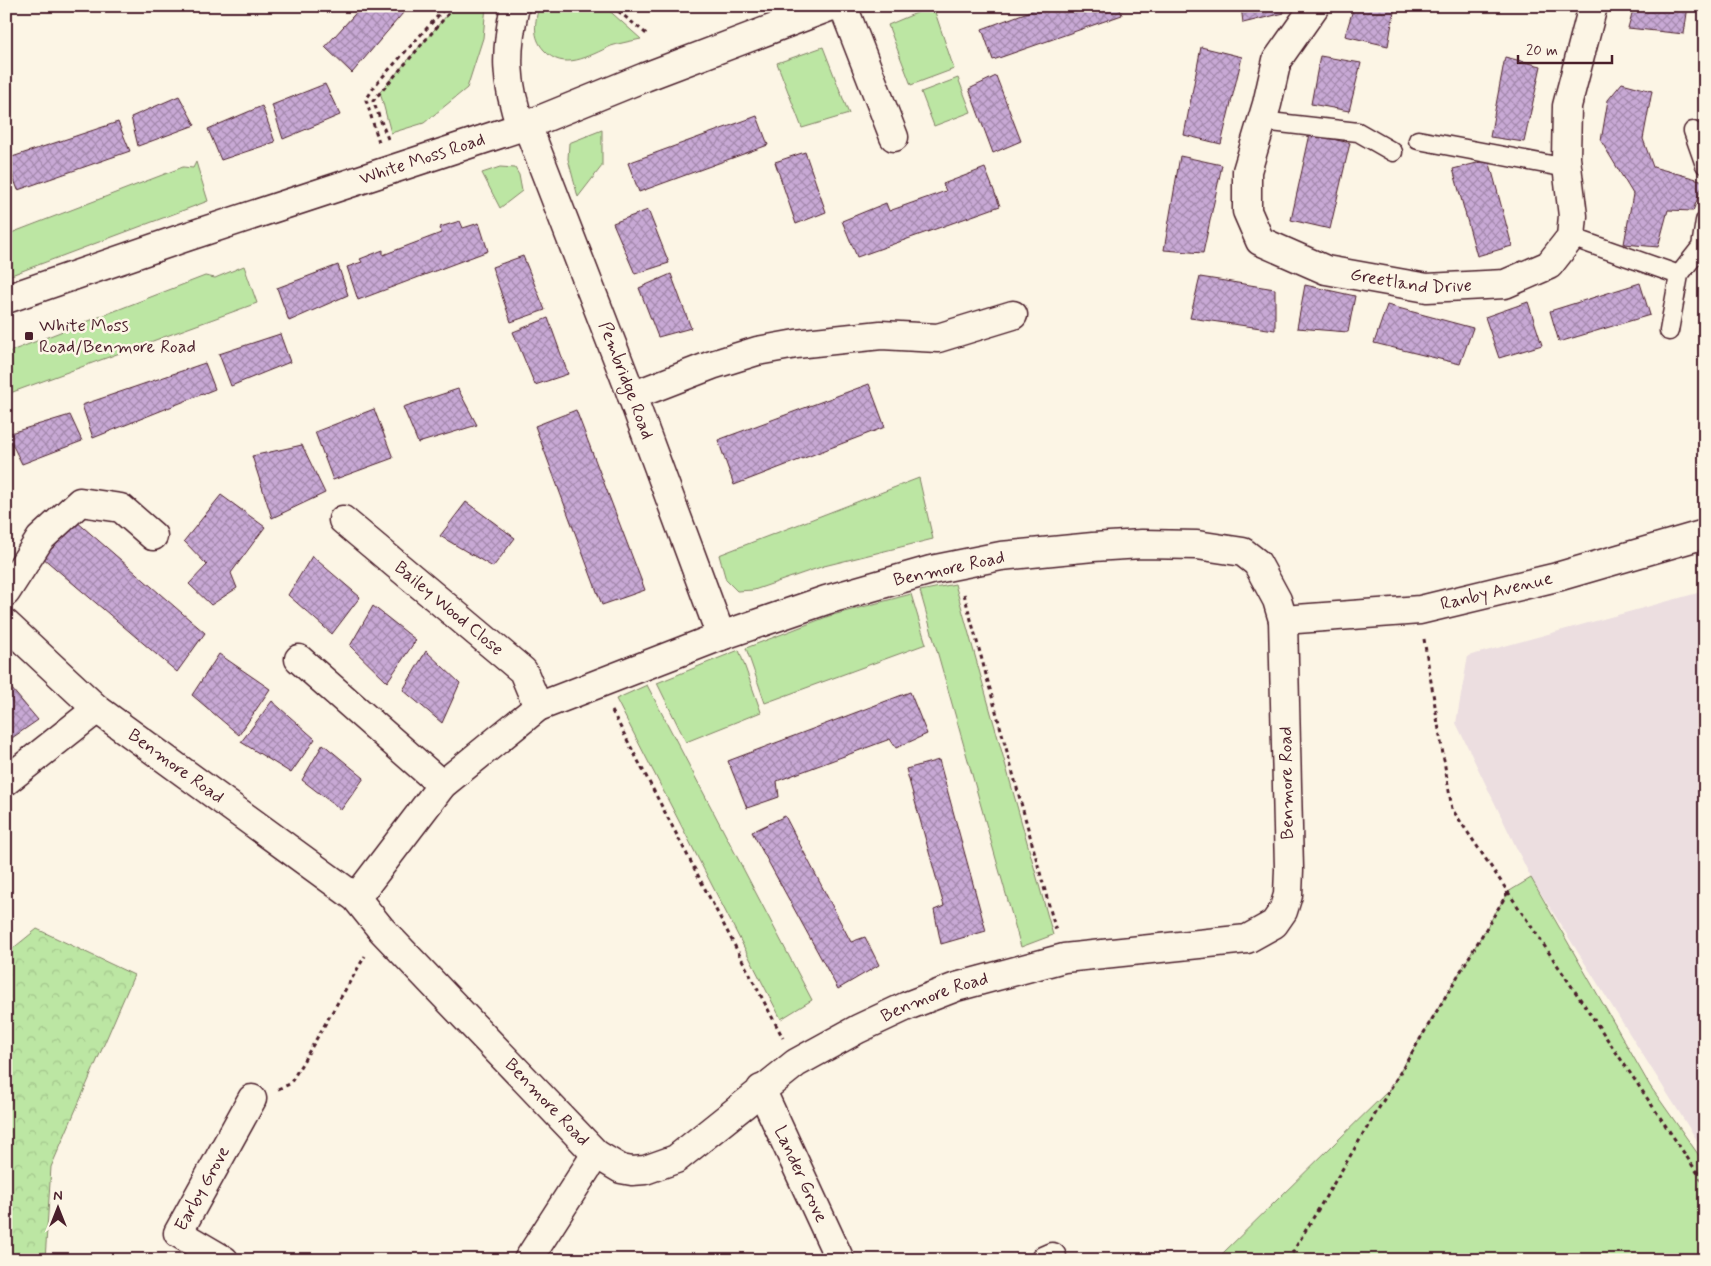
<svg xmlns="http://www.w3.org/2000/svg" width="1711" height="1266" font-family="Mynerve,sans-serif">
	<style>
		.built { fill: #ecdee0 }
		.green { fill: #bce6a3; stroke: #838267 }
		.forest { fill: url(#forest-crowns); stroke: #838267 }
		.building { fill: url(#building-cross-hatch); stroke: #4a1f2b }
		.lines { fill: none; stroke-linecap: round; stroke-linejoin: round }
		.lane-casing { stroke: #4a1f2b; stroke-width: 21 }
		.street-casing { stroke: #4a1f2b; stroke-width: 31 }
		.path { stroke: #4a1f2b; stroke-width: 3; stroke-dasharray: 4 4; stroke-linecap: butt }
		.lane { stroke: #fcf5e5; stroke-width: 18 }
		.street { stroke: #fcf5e5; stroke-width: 28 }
		.poi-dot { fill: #4a1f2b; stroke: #fcf5e5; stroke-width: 2 }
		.labels { text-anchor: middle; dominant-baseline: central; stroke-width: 5; stroke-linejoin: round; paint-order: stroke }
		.street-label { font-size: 18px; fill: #4a1f2b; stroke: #fcf5e5 }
		.poi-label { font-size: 18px; fill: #4a1f2b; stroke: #fcf5e5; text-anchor: start }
	</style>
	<defs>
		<pattern id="forest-crowns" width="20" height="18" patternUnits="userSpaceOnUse" patternTransform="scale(1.25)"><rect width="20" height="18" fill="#bce6a3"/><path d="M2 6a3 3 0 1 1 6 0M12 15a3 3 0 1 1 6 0" fill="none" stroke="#a3c58c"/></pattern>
		<pattern id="building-cross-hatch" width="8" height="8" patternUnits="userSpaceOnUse" patternTransform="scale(1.25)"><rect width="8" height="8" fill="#c8a9d5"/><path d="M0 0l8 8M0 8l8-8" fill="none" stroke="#a489ad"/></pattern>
	</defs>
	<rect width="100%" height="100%" fill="#fcf5e5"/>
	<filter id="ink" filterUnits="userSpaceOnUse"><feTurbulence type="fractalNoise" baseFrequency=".02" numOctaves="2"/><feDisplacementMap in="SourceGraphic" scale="10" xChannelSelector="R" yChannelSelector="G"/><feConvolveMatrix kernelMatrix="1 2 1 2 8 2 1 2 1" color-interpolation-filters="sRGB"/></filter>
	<g filter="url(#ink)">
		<path class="built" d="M1705 591V1153L1531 878 1456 723 1468 656Z"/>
		<path class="green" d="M455 6H486L483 38 467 88 424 123 391 133 380 92Z
			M539 6H604L641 39C632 41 620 43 611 46 589 56 563 72 544 50 532 37 535 22 539 6Z
			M933 6 954 69 911 85 888 25Z
			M823 47 849 114 802 128 777 63Z
			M958 78 971 112 934 126 921 92Z
			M602 130V166L578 197 568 159 569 143Z
			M196 162 208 201 6 277V235L183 167 193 168Z
			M500 167 515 168 519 175 522 191 500 208 482 173Z
			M244 266 257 303 10 393 6 385V353L205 276 215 278Z
			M919 478 933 539 824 566 754 590 737 591 726 580 719 555Z
			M955 584 1053 935 1021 947 920 591Z
			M911 594 926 644 765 703 746 648 829 616Z
			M739 650 761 712 686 742 657 683Z
			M647 685 812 1000 781 1019 616 699Z
			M1531 878 1650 1086 1705 1164V1260H1219L1221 1255 1389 1090 1508 892Z"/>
		<path class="forest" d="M37 929 134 975 51 1167 45 1260H6V954Z"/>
		<path class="building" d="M362 6H409L352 73 325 47Z
			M1044 6H1119L1122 15 993 60 982 29Z
			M1241 6H1282L1284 13 1243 23Z
			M1354 6H1395L1388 46 1345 36Z
			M1634 6H1688L1684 34 1628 28Z
			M1201 47 1242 57 1221 144 1184 135Z
			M1320 56 1361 63 1349 111 1311 104Z
			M1505 57 1541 66 1524 142 1490 137Z
			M996 76 1021 141 993 153 969 89Z
			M1622 83 1652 91 1643 139 1653 167 1704 181 1693 211 1668 210 1658 247 1624 244 1633 194 1601 141 1608 100Z
			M325 84 340 115 283 139 272 105Z
			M179 96 195 125 138 146 131 117Z
			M262 106 275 142 221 160 208 129Z
			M757 116 768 145 639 192 628 163Z
			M118 122 130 151 18 190 6 159Z
			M1310 134 1350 143 1330 229 1291 220Z
			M805 152 826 212 796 224 775 162Z
			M1180 156 1222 165 1203 253 1164 250Z
			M1489 160 1512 246 1477 256 1453 169Z
			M985 168 1000 206 857 257 842 221 886 203 889 211 946 191 943 184Z
			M648 210 669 263 635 274 613 223Z
			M460 221 463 228 479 223 488 251 358 300 347 267 362 262 360 259 383 250V255L441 233 440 227Z
			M523 256 545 310 511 322 492 267Z
			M338 265 348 295 289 321 277 288Z
			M671 274 691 328 658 337 639 288Z
			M1200 277 1275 289V330L1190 318Z
			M1640 283 1650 315 1559 342 1550 311Z
			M1305 285 1355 296 1348 332 1297 328Z
			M1528 302 1542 345 1499 358 1485 317Z
			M1387 305 1473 328 1460 364 1374 343Z
			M548 318 568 374 535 385 513 332Z
			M280 334 290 362 231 386 219 354Z
			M205 363 215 389 93 438 82 405Z
			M869 384 885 427 734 485 718 440Z
			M458 389 477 425 418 443 403 407Z
			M374 409 393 458 333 480 315 432Z
			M576 410 645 590 602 605 535 426Z
			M70 415 82 441 22 464 7 434Z
			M302 445 325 493 272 518 252 456Z
			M221 495 265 527 231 573 237 588 211 605 189 584 207 565 184 541Z
			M466 502 515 538 493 567 440 536Z
			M76 521 205 633 177 672 42 557Z
			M312 556 360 597 332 634 288 595Z
			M373 606 416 640 387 682 350 646Z
			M426 651 460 683 442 723 403 690Z
			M219 654 270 689 239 735 192 695Z
			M6 682 38 720 9 740 6 736Z
			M910 692 927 734 896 748 890 739 777 781 779 797 747 808 728 761Z
			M272 701 315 739 291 773 241 742Z
			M323 744 364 778 341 810 302 780Z
			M939 760 986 931 941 944 934 910 944 906 906 769Z
			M785 816 851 942 865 937 879 965 838 989 752 832Z"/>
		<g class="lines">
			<defs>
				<path id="lane" d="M1262 121 1358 132 1393 152
					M1693 131 1705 165
					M1418 140 1567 168
					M1571 237 1679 275 1701 247 1705 221
					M1669 331 1679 275"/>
				<g id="street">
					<path d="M515 6C505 52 505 82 521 127"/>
					<path d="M843 6 894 137"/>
					<path id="s1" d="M1315 6 1277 60 1267 104 1247 171V211L1260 241 1326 270 1427 288 1505 284 1549 265 1571 237 1573 216 1566 158 1567 106 1593 6"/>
					<path id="s2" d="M527 125 632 396 721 636"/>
					<path id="s3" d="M6 299 186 237 527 125 645 77 832 6"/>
					<path d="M632 396 712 365 757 351 796 344 881 335 938 338 1013 315"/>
					<path id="s4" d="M343 520 523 671 538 707"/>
					<path d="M6 592 40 539 80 502 121 508 153 536"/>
					<path id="s5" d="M1283 620 1420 610 1557 577 1705 534"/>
					<path id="s6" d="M6 624 97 709 356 898 381 929 596 1154 621 1169 632 1171 645 1170 676 1159 796 1063 858 1029 907 1006 956 987 1064 958 1247 939 1274 924 1283 911 1288 895 1289 869 1283 620 1277 600 1257 563 1243 552 1197 545 1142 544 1093 547 1001 556 931 570 826 600 721 636 538 707 442 785 356 898"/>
					<path d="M299 659 442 785"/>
					<path d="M6 781 97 709"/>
					<path id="s7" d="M761 1089 840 1260"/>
					<path id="s8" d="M224 1260 178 1233 252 1099"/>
					<path d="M528 1260 596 1154"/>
					<path d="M1045 1260 1052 1257"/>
				</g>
			</defs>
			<use href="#lane" class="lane-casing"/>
			<use href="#street" class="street-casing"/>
			<path class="path" d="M612 6 649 36
				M388 139 373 101 455 6
				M379 142 366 100 376 84 447 6
				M964 594 1056 931
				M1424 639 1452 809 1705 1184
				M612 711 783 1038
				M278 1089 290 1084 365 956
				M1288 1260 1508 892
				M1487 1260 1512 1256 1567 1260"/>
			<use href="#lane" class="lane"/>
			<use href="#street" class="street"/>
		</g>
	</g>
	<rect class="poi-dot" x="24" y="331" width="10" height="10" rx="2.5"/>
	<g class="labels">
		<g class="street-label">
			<text stroke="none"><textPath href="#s3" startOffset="439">White Moss Road</textPath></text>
			<text stroke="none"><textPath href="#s1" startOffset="412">Greetland Drive</textPath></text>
			<text stroke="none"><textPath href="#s2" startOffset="274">Pembridge Road</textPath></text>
			<text transform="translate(949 569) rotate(-12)">Benmore Road</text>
			<text stroke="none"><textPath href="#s5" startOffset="216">Ranby Avenue</textPath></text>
			<text stroke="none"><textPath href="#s4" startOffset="138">Bailey Wood Close</textPath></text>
			<text stroke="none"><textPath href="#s6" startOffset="222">Benmore Road</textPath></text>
			<text transform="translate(1287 783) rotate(-91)">Benmore Road</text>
			<text stroke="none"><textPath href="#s6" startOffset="1190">Benmore Road</textPath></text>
			<text stroke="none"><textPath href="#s6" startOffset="725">Benmore Road</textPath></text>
			<text stroke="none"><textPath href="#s7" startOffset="94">Lander Grove</textPath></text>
			<text stroke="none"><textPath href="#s8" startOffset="104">Earby Grove</textPath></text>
		</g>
		<g class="poi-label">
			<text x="39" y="326">White Moss<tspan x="39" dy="21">Road/Benmore Road</tspan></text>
		</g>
	</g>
	<rect width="1711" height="1266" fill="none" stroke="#fcf5e5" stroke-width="25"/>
	<rect x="12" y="12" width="1686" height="1241" fill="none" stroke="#4a1f2b" stroke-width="2" filter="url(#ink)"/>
	<g transform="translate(58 1208)" stroke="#fcf5e5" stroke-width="4" paint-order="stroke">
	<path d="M0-4L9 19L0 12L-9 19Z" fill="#4a1f2b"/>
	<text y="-8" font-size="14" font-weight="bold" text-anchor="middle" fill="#4a1f2b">N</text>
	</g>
	<path d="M1518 55v8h94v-8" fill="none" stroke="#4a1f2b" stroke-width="2.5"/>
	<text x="1526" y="55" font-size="15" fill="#4a1f2b" stroke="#fcf5e5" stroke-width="4" paint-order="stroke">20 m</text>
</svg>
